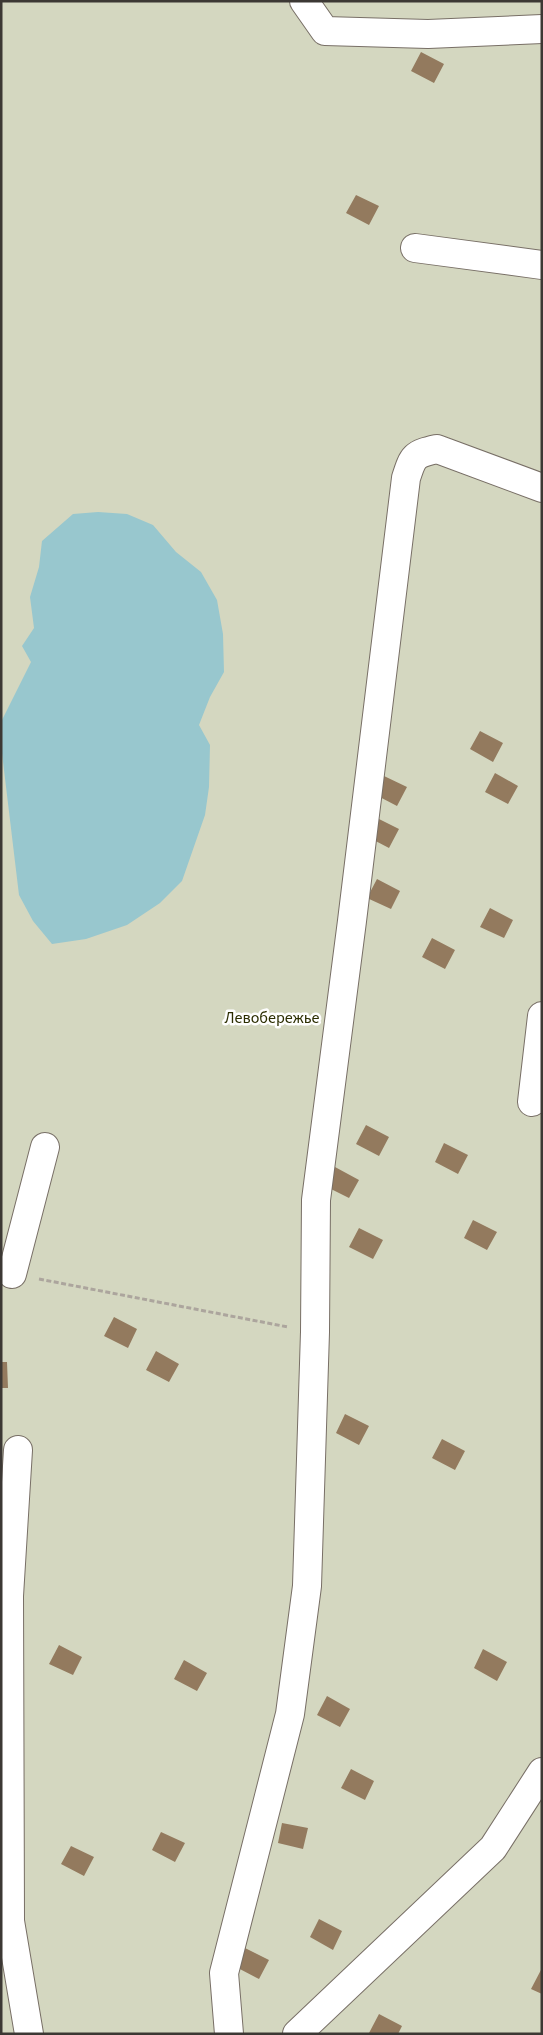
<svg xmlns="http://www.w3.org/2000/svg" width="543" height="2035" font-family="'Source Sans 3',sans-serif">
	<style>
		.green { fill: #d4d7c0 }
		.water { fill: #98c7ce }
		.building { fill: #937a5e }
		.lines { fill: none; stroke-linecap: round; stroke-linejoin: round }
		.minor-casing { stroke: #786f66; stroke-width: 30 }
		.path { stroke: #aca59d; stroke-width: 3; stroke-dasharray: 5 2.5; stroke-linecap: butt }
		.minor { stroke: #fff; stroke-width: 28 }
		.labels { text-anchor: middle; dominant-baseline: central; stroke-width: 5; stroke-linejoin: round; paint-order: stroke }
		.park-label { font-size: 16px; fill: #2b2d00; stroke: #fefefe }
	</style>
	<rect width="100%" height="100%" fill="#f8efe4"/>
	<path class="green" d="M1 1H542V2034H1Z"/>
	<path class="water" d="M98 512 127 514 153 525 176 552 201 572 217 600 223 634 224 672 210 697 199 725 210 745 209 787 205 815 182 881 160 903 127 925 86 939 52 944 33 921 19 895 1 745V722L31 662 22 646 34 628 30 597 39 567 42 541 73 514Z"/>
	<path class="building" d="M421 52 444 64 434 83 411 71Z
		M356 195 379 206 369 225 346 213Z
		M480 731 503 743 493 762 470 749Z
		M495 773 518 786 508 804 485 792Z
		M384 776 407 787 397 806 374 794Z
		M375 817 399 829 389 848 366 836Z
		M377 879 400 891 391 909 367 898Z
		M490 908 513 920 504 938 480 927Z
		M432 938 455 950 445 969 422 957Z
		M366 1125 389 1137 379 1156 356 1144Z
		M444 1143 468 1155 458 1174 435 1162Z
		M335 1167 359 1180 349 1198 325 1186Z
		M473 1220 497 1232 487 1250 464 1238Z
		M359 1228 383 1240 373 1259 349 1247Z
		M114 1317 137 1329 128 1348 104 1336Z
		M156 1351 179 1364 169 1382 146 1370Z
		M1 1362H7L8 1388H1Z
		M345 1414 369 1426 359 1445 336 1433Z
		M442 1439 465 1451 455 1470 432 1458Z
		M59 1645 82 1657 73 1675 49 1664Z
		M483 1649 507 1662 497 1681 474 1668Z
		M184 1660 207 1673 197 1691 174 1679Z
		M327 1696 350 1709 340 1727 317 1715Z
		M351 1769 374 1781 365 1800 341 1788Z
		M282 1823 308 1828 303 1849 278 1843Z
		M161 1832 185 1843 175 1862 152 1850Z
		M71 1846 94 1857 84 1876 61 1864Z
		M319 1919 342 1931 333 1950 310 1937Z
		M245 1948 269 1960 259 1979 236 1967Z
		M542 1968V1994L531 1989Z
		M379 2014 402 2026 398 2034 369 2033Z"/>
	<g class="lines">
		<defs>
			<path id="minor" d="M304 1 325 31 428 34 542 29
				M415 248 542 265
				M532 1102 542 1016
				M12 1274 45 1147
				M18 1450 9 1596 10 1921 29 2034
				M229 2034 224 1973 290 1714 307 1586 315 1332 316 1200 352 921 406 478C413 456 414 454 437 449L542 488
				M297 2034 493 1848 542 1772"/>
		</defs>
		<use href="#minor" class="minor-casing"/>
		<path class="path" d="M39 1279 288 1327"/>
		<use href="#minor" class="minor"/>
	</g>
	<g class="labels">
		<g class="park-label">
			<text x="272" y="1018">Левобережье</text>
		</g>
	</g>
	<rect width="543" height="2035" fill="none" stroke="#3c3834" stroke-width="5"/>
</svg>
